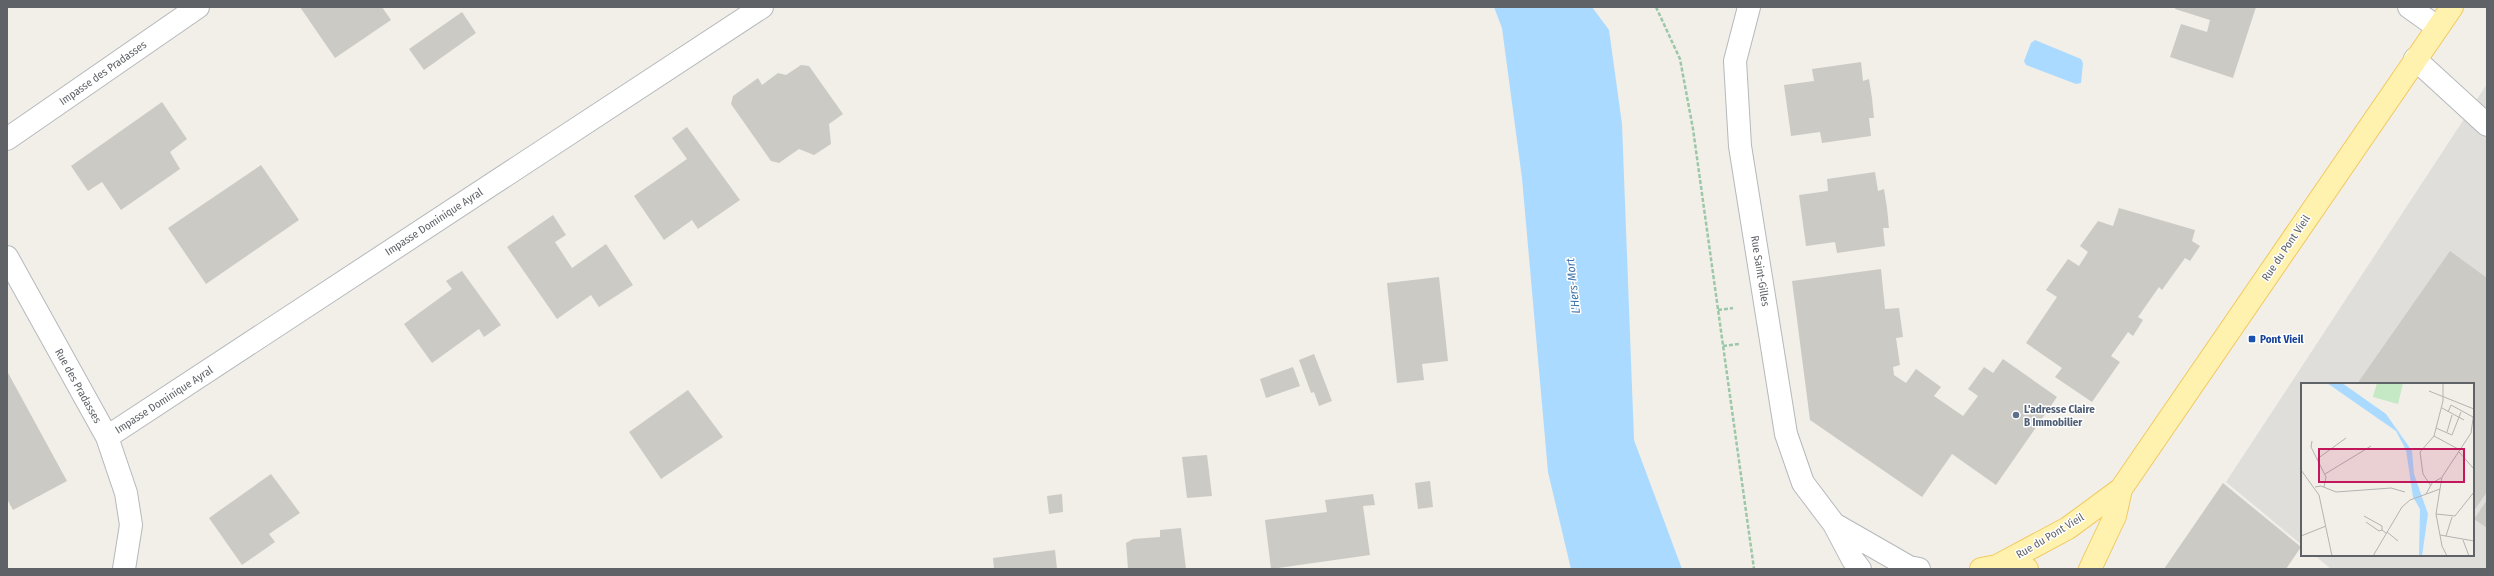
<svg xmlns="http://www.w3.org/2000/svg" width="2494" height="576" font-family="'Fira Sans Condensed',sans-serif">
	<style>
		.industrial { fill: #e0deda }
		.water { fill: #aadaff }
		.building { fill: #cccac5 }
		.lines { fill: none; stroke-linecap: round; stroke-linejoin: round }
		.minor-casing { stroke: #b5b8bc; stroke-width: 24 }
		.major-casing { stroke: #f2c960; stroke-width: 24 }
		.path { stroke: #9cc7a9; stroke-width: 2.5; stroke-dasharray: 4 2; stroke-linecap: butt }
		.minor { stroke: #fff; stroke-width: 22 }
		.major { stroke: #fff2af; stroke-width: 22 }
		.transit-dot { fill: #1a4fb4; stroke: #fff; stroke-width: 1.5 }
		.service-dot { fill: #5c6f8a; stroke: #fff; stroke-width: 1.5 }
		.labels { text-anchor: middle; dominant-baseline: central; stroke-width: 3; stroke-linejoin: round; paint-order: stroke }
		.street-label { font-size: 11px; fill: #5f6368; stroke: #fff }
		.transit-label { font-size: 11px; font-weight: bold; fill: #164399; stroke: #fff; text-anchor: start }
		.service-label { font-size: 11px; font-weight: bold; fill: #4e5e75; stroke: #fff; text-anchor: start }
		.water-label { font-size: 12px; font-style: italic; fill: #4174aa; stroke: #fff }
		.inset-road { fill: none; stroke: #b3b3b1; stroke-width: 1 }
		.view { fill: #c2185b; fill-opacity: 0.15; stroke: #c2185b; stroke-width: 2 }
		.inset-edge { fill: none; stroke: #5f6368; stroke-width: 2 }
	</style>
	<rect width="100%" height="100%" fill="#f1efe8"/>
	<path class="industrial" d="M2487 84V569H2331L2314 555H2473V384H2302V545L2226 482Z"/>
	<path class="water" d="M1494 7H1592L1609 30 1622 124 1634 440 1682 569H1571L1548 472 1522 178 1502 28Z
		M2035 40 2081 59 2083 63 2081 83 2076 84 2026 65 2024 61 2031 43Z"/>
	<path class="building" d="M300 7H382L391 20 335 58Z
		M2176 7H2256L2233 78 2170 57 2181 24 2207 32 2210 20 2175 9Z
		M462 12 476 33 424 70 409 49Z
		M1861 62 1863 81 1869 79 1872 98 1874 118H1869L1871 136 1822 143 1820 132 1791 136 1784 85 1814 81 1812 69Z
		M801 65 809 66 843 114 829 124 831 144 814 155 799 149 779 163 771 161 731 104 733 96 758 78 762 85 778 73 786 75Z
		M162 102 187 139 170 152 180 169 121 210 102 182 88 191 71 166Z
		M687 127 740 200 698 229 692 220 664 240 634 196 687 159 672 138Z
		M261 165 299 220 206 284 168 228Z
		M1875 172 1878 191 1884 189 1887 208 1889 228H1883L1885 246 1837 253 1835 242 1806 246 1799 195 1828 191 1827 179Z
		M2119 208 2195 230 2192 241 2200 246 2190 261 2185 258 2162 290 2159 287 2138 317 2143 320 2133 336 2128 332 2111 356 2120 362 2092 402 2055 377 2062 368 2026 343 2057 297 2046 290 2068 259 2079 266 2088 252 2080 246 2098 221 2113 226Z
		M553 215 566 235 555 242 572 268 606 244 633 285 599 307 591 295 557 319 507 247Z
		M2450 251 2487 278V492L2473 512V384H2357Z
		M1881 269 1885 309 1899 308 1903 337 1896 338 1900 365 1893 367 1894 375 1906 383 1916 369 1941 387 1934 396 1963 416 1978 396 1968 389 1984 367 1993 373 2003 359 2057 397 1996 485 1952 454 1922 497 1810 420 1792 281Z
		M462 271 501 325 484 337 479 329 432 363 404 324 452 289 446 281Z
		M1439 277 1448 361 1422 364 1424 380 1397 383 1387 283Z
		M1314 354 1332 401 1319 406 1314 392 1311 393 1299 360Z
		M1293 367 1300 386 1266 398 1260 379Z
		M7 371 67 481 13 510 7 499Z
		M688 390 723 437 661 479 629 432Z
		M1207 455 1212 496 1187 498 1182 457Z
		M271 474 300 513 269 534 275 542 242 565 209 518Z
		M1430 481 1433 507 1418 509 1415 483Z
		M2223 483 2301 547 2286 569H2164Z
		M1062 494 1063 512 1049 514 1047 496Z
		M1373 494 1375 505 1363 506 1370 555 1271 569 1265 520 1327 512 1325 500Z
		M2487 500V528L2474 519Z
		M1181 528 1186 569H1128L1126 543 1133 539 1160 537V530Z
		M1055 550 1057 569H994L993 558Z"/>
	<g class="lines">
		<defs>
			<path id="minor" d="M1749 7 1735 61 1740 146 1786 434 1803 483 1834 524 1853 560 1860 569
				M2409 7 2437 27
				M2415 59 2487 125
				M7 139 198 7
				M7 257 107 437 126 493 131 525 124 569
				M107 437 762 7
				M1834 524 1909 567 1919 569"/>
			<path id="major" d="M1997 566 2068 528 2121 489 2452 7
				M1981 569 1997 566 2027 569
				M2090 569 2115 516 2121 489"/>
		</defs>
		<use href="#minor" class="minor-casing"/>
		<use href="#major" class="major-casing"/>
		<path class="path" d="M1656 7 1680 59 1693 129 1754 569
			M1718 310 1733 308
			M1723 346 1739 344"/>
		<use href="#minor" class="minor"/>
		<use href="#major" class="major"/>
	</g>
	<rect class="transit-dot" x="2248" y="335" width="8" height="8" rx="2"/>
	<circle class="service-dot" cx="2016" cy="415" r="4"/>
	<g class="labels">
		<g class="street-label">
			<text transform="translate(103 73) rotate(-35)">Impasse des Pradasses</text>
			<text transform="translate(434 222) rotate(-33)">Impasse Dominique Ayral</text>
			<text transform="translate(2286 248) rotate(-56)">Rue du Pont Vieil</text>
			<text transform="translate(1760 271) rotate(81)">Rue Saint-Gilles</text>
			<text transform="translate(78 386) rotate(61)">Rue des Pradasses</text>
			<text transform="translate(164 400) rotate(-33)">Impasse Dominique Ayral</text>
			<text transform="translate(2050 536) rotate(-31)">Rue du Pont Vieil</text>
		</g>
		<g class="transit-label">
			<text x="2260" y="339">Pont Vieil</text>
		</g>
		<g class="service-label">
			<text x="2024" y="409">L'adresse Claire<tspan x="2024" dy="13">B Immobilier</tspan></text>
		</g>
		<g class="water-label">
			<text transform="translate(1573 286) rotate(-96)">L'Hers-Mort</text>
		</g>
	</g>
	<g transform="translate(2301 383)">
		<rect width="173" height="173" fill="#f1efe8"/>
		<path d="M76 0H102L97 21 72 14Z" fill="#c5e8c5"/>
		<path d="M26 0H41L85 31 111 68 113 91 127 131 121 173H118L119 126 112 114 105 67 95 48Z" fill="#aadaff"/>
		<path class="inset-road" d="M128 8 173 26M141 25 163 37M147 29 150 22 172 34M135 45 151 52 160 29M146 49 151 32M133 53 159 67M11 58 10 64 25 94 23 104M158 69 173 86M16 76 45 55M0 87 18 112 31 173M24 91 70 63M130 103 122 91 119 69 133 53 142 18V0M14 104 20 103 35 109 90 105 104 109M139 106 135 131 141 163 146 173M125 111 131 100 140 95M135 131 154 133 173 109M63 133 81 143V147L85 150M65 139 78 148 81 147M86 149 97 158M139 152 173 158M0 153 25 143M145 153 151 134M162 157 168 173M72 173 101 124 109 117 139 106 141 94 170 50 173 29"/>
		<path class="view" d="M18 66H163V99H18Z"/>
		<rect width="173" height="173" class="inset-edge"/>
	</g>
	<rect width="2494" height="576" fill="none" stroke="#5f6368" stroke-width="16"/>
</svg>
